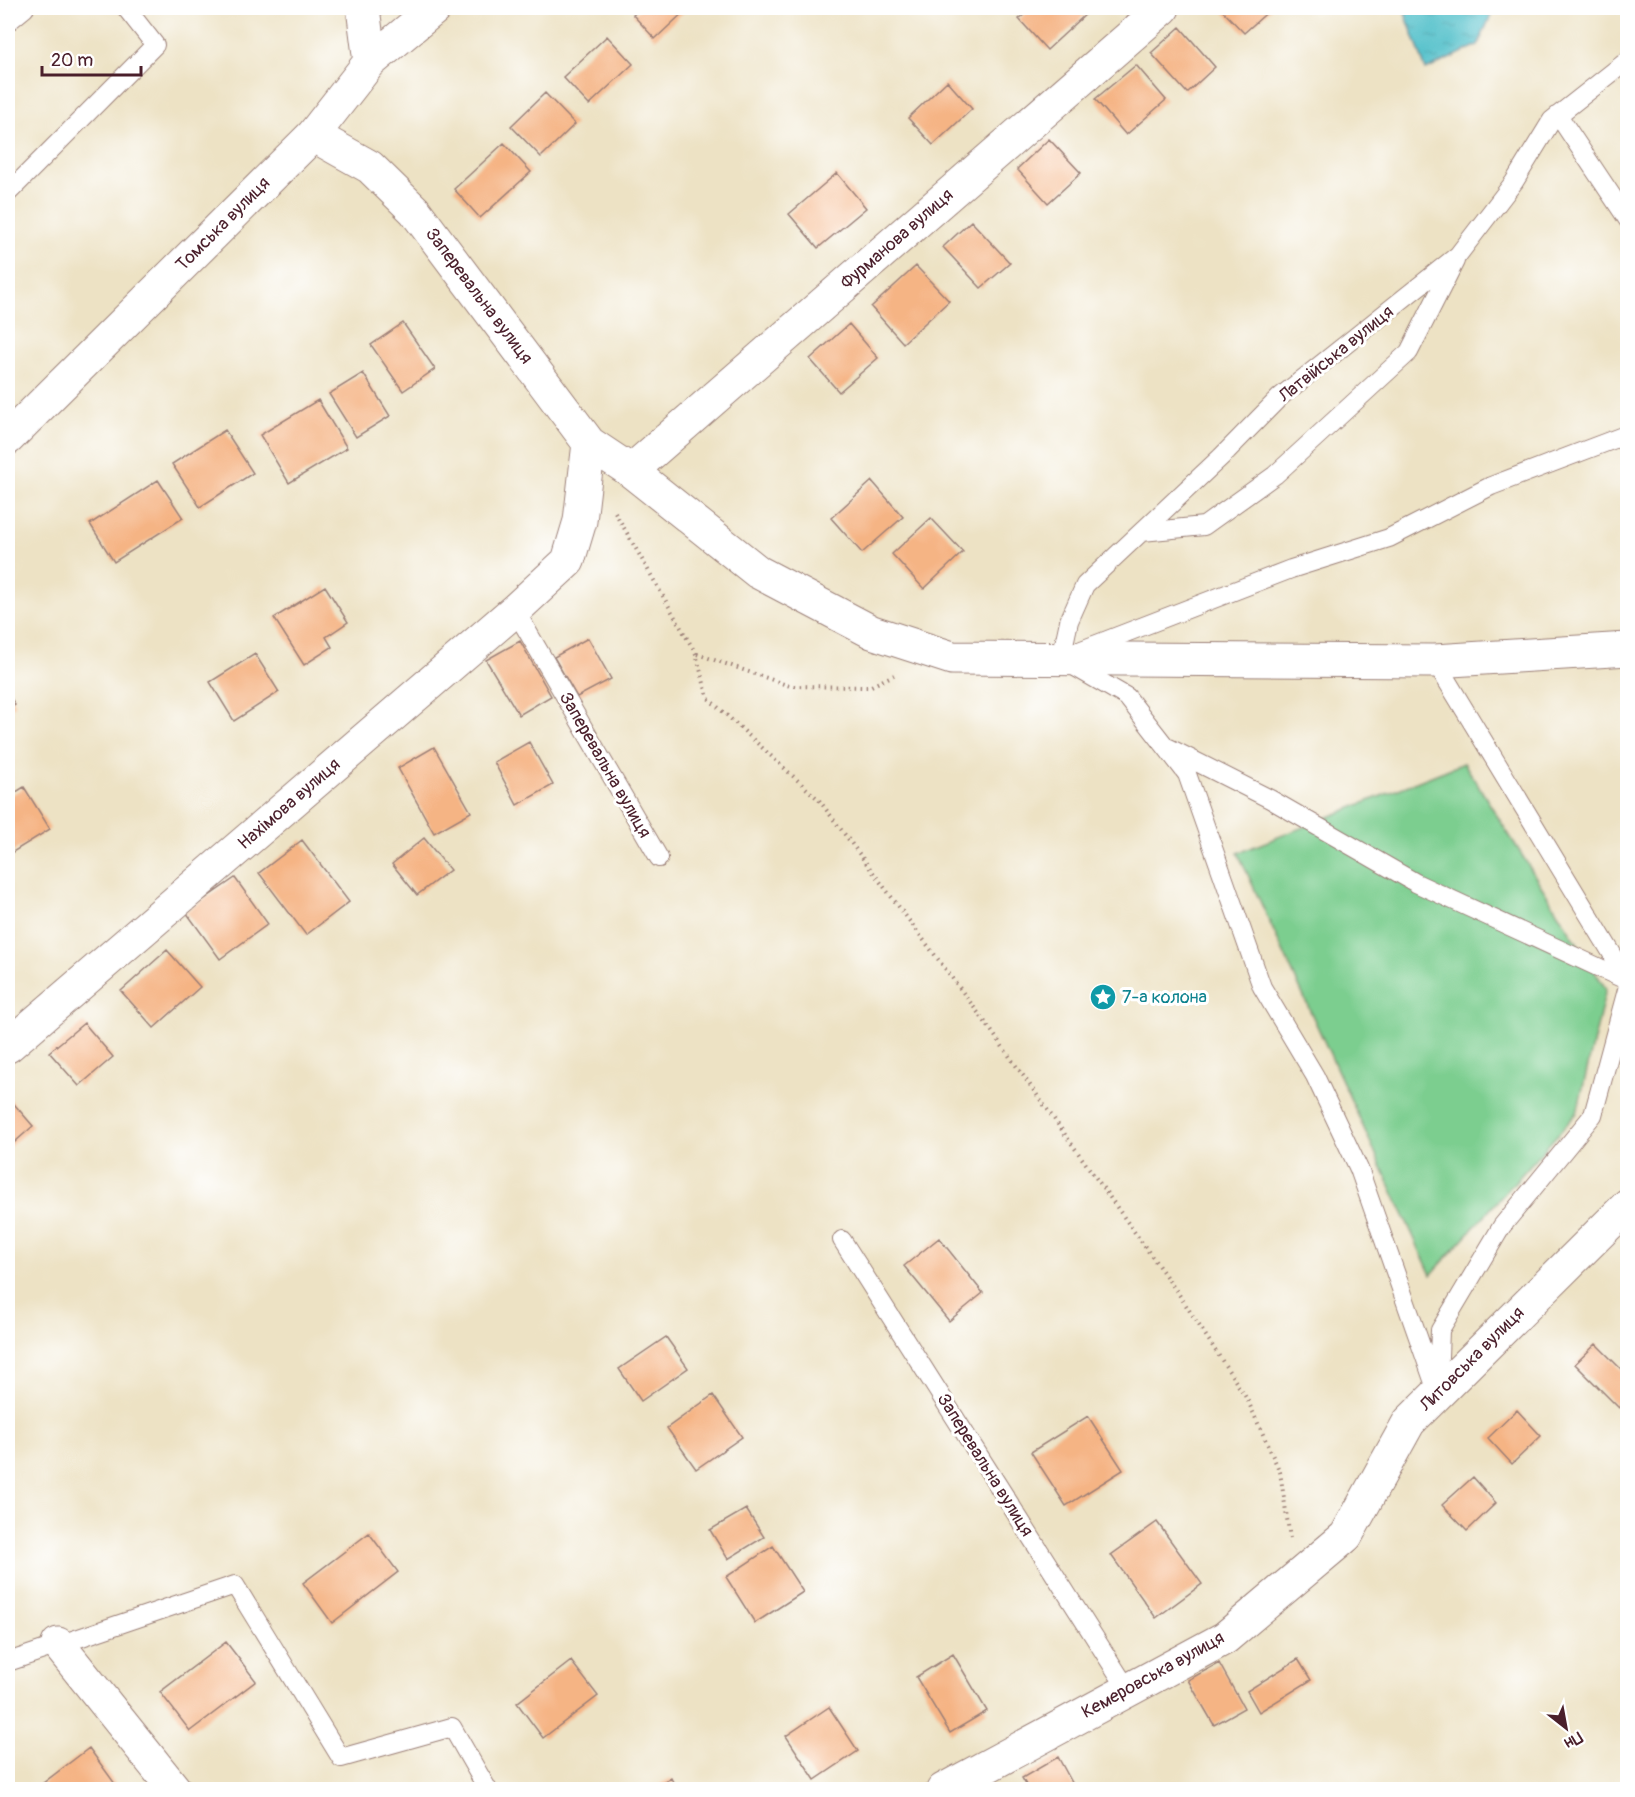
<svg xmlns="http://www.w3.org/2000/svg" width="1635" height="1797" font-family="Pangolin,sans-serif">
	<style>
		.grass { fill: #7cce8f; stroke: #63765d; stroke-width: 1.5 }
		.water { fill: url(#water-ripples); stroke: #4f707b; stroke-width: 1.5 }
		.building { fill: #f5b484 }
		.lines { fill: none; stroke-linecap: round; stroke-linejoin: round }
		.service-casing { stroke: #9c8078; stroke-width: 20 }
		.minor-casing { stroke: #9c8078; stroke-width: 35 }
		.path { stroke: #9c8078; stroke-width: 4; stroke-dasharray: 1.5 4.5; stroke-linecap: butt }
		.service { stroke: #fff; stroke-width: 18 }
		.minor { stroke: #fff; stroke-width: 33 }
		.labels { text-anchor: middle; dominant-baseline: central; stroke-width: 6; stroke-linejoin: round; paint-order: stroke }
		.street-label { font-size: 18px; fill: #4a1f2b; stroke: #fff }
		.culture-label { font-size: 18px; fill: #0d838f; stroke: #fff; text-anchor: start }
	</style>
	<defs>
		<pattern id="water-ripples" width="26" height="14" patternUnits="userSpaceOnUse" patternTransform="scale(1.5)"><rect width="26" height="14" fill="#54c1cb"/><path d="M2 4q2-2 4 0t4 0M15 11q2-2 4 0t4 0" fill="none" stroke="#4ba5ae"/></pattern>
	</defs>
	<rect width="100%" height="100%" fill="#fff"/>
	<filter id="ink" filterUnits="userSpaceOnUse"><feTurbulence type="fractalNoise" baseFrequency=".0167" numOctaves="2"/><feDisplacementMap in="SourceGraphic" scale="12" xChannelSelector="R" yChannelSelector="G"/><feConvolveMatrix kernelMatrix="1 2 1 2 8 2 1 2 1" color-interpolation-filters="sRGB"/></filter>
	<filter id="wash" filterUnits="userSpaceOnUse"><feTurbulence type="fractalNoise" baseFrequency=".008" numOctaves="4" result="noise"/><feDisplacementMap in="SourceGraphic" scale="24" xChannelSelector="R" yChannelSelector="G"/><feGaussianBlur stdDeviation="1.35" result="paint"/><feColorMatrix in="noise" values="0 0 0 0 0 0 0 0 0 0 0 0 0 0 0 0 0 1.4 0 .05"/><feComposite in="paint" operator="in"/></filter>
	<g filter="url(#wash)">
		<rect width="100%" height="100%" fill="#ede2c4"/>
		<path class="grass" d="M1464 763 1606 989 1577 1113 1431 1275 1238 853Z"/>
		<path class="water" d="M1411 8H1494L1478 45 1426 70 1405 13Z"/>
		<g id="blocks">
			<path class="building" d="M641 8H688L655 39 633 15Z
				M1032 8H1082L1087 13 1047 50 1019 19Z
				M1220 8H1272L1244 33Z
				M1180 27 1215 67 1187 93 1151 53Z
				M607 36 633 64 589 105 563 77Z
				M1136 65 1166 100 1126 135 1095 99Z
				M947 81 972 109 933 145 908 118Z
				M545 93 575 124 541 157 511 126Z
				M1049 139 1081 173 1048 203 1017 169Z
				M504 143 531 172 480 218 454 189Z
				M837 173 866 208 818 248 789 214Z
				M971 221 1010 263 981 288 943 247Z
				M916 266 949 301 903 343 871 307Z
				M403 323 435 369 403 391 371 345Z
				M849 324 878 358 839 392 810 359Z
				M363 373 390 416 356 437 329 394Z
				M318 400 347 448 289 483 260 435Z
				M225 430 253 473 200 507 172 464Z
				M158 480 183 518 114 562 90 524Z
				M872 481 903 517 862 553 831 518Z
				M931 518 963 552 924 589 892 554Z
				M325 586 348 622 326 637 332 647 304 665 274 618Z
				M588 638 611 679 577 697 554 657Z
				M520 641 551 696 519 715 486 660Z
				M255 654 279 692 234 721 210 682Z
				M8 693 15 705 8 710Z
				M529 742 553 785 517 805 494 762Z
				M434 747 471 812 434 833 398 768Z
				M24 787 50 829 8 855V797Z
				M424 838 450 870 417 895 392 864Z
				M302 840 349 902 306 935 259 873Z
				M235 878 268 924 220 959 186 912Z
				M167 950 200 987 154 1028 121 991Z
				M84 1023 113 1057 79 1086 49 1052Z
				M8 1097 33 1126 8 1148Z
				M939 1238 983 1293 949 1321 904 1266Z
				M666 1337 688 1368 641 1401 619 1369Z
				M1596 1344 1628 1376V1399L1619 1408 1575 1364Z
				M713 1395 742 1437 696 1469 667 1428Z
				M1517 1410 1541 1436 1512 1464 1488 1438Z
				M1088 1416 1123 1470 1066 1506 1031 1452Z
				M1473 1477 1496 1503 1467 1531 1442 1505Z
				M746 1509 764 1537 728 1559 710 1530Z
				M1157 1522 1202 1584 1156 1618 1111 1555Z
				M369 1533 398 1572 332 1623 303 1583Z
				M773 1546 803 1592 755 1623 726 1577Z
				M226 1642 256 1681 190 1731 160 1692Z
				M953 1654 987 1711 950 1733 916 1677Z
				M1298 1659 1311 1680 1259 1712 1247 1691Z
				M571 1661 598 1696 543 1738 517 1703Z
				M1219 1663 1244 1708 1214 1725 1188 1680Z
				M829 1707 858 1751 815 1780 786 1736Z
				M89 1748 118 1788 34 1790Z
				M1058 1757 1076 1790H1029L1022 1778Z
				M671 1778 677 1790H650Z"/>
		</g>
	</g>
	<g filter="url(#ink)">
		<use href="#blocks" fill-opacity="0" stroke="#9c8078" stroke-width="1.5"/>
		<g class="lines">
			<defs>
				<path id="service" d="M8 22 25 8
					M1558 115 1628 220
					M8 193 155 45 126 8
					M1142 532 1204 526 1275 475 1409 352 1455 261
					M515 610 659 858
					M1079 651 1291 569 1389 538 1491 486 1628 434
					M1061 658 1069 621 1085 585 1221 457 1280 397 1458 255 1514 182 1552 120 1628 60
					M1435 661 1628 980
					M1070 664 1127 697 1187 774 1262 987 1315 1076 1359 1169 1438 1394
					M1169 748 1270 799 1416 883 1628 981
					M842 1240 1128 1690
					M1438 1383 1440 1330 1502 1226 1593 1115 1628 986
					M8 1662 235 1585 341 1758 452 1727 488 1790"/>
				<path id="minor" d="M363 8 370 62
					M313 135 370 167 415 211 589 443 631 471 758 572 872 632 952 658 1435 661 1628 649
					M8 438 313 135 370 62 435 8
					M631 471 1163 8
					M8 1046 515 610 568 561 580 521 589 443
					M58 1644 175 1790
					M943 1790 1225 1638 1346 1536 1409 1422 1628 1205"/>
			</defs>
			<use href="#service" class="service-casing"/>
			<use href="#minor" class="minor-casing"/>
			<path class="path" d="M615 512 696 654 708 698 819 800 985 1022 1180 1296 1247 1399 1280 1472 1290 1538
				M697 654 790 686 869 687 894 675"/>
			<use href="#service" class="service"/>
			<use href="#minor" class="minor"/>
		</g>
	</g>
	<defs>
		<symbol id="sight-disc" viewBox="-11 -11 22 22"><circle r="9.5" fill="#0f9aa8" stroke="#fff"/><path d="M0-6L1.8-2.2L6-1.7L2.9 1.2L3.7 5.4L0 3.3L-3.7 5.4L-2.9 1.2L-6-1.7L-1.8-2.2Z" fill="#fff"/></symbol>
	</defs>
	<g fill-rule="evenodd">
		<use href="#sight-disc" x="1088" y="982" width="30" height="30"/>
	</g>
	<g class="labels">
		<g class="street-label">
			<text transform="translate(223 224) rotate(-45)">Томська вулиця</text>
			<text transform="translate(897 239) rotate(-41)">Фурманова вулиця</text>
			<text transform="translate(479 296) rotate(53)">Заперевальна вулиця</text>
			<text transform="translate(1336 354) rotate(-39)">Латвiйська вулиця</text>
			<text transform="translate(605 765) rotate(60)">Заперевальна вулиця</text>
			<text transform="translate(289 804) rotate(-41)">Нахімова вулиця</text>
			<text transform="translate(1472 1359) rotate(-45)">Литовська вулиця</text>
			<text transform="translate(985 1465) rotate(58)">Заперевальна вулиця</text>
			<text transform="translate(1153 1675) rotate(-29)">Кемеровська вулиця</text>
		</g>
		<g class="culture-label">
			<text x="1122" y="997">7-а колона</text>
		</g>
	</g>
	<rect width="1635" height="1797" fill="none" stroke="#fff" stroke-width="30"/>
	<g transform="translate(1566 1728) rotate(149)" stroke="#ffffff" stroke-width="4.5" paint-order="stroke">
	<path d="M0-4.5L10 22L0 15L-10 22Z" fill="#4a1f2b"/>
	<text y="-9" font-size="16" font-weight="bold" text-anchor="middle" fill="#4a1f2b">Пн</text>
	</g>
	<path d="M42 66v9h99v-9" fill="none" stroke="#4a1f2b" stroke-width="3"/>
	<text x="51" y="66" font-size="18" fill="#4a1f2b" stroke="#ffffff" stroke-width="4.5" paint-order="stroke">20 m</text>
</svg>
